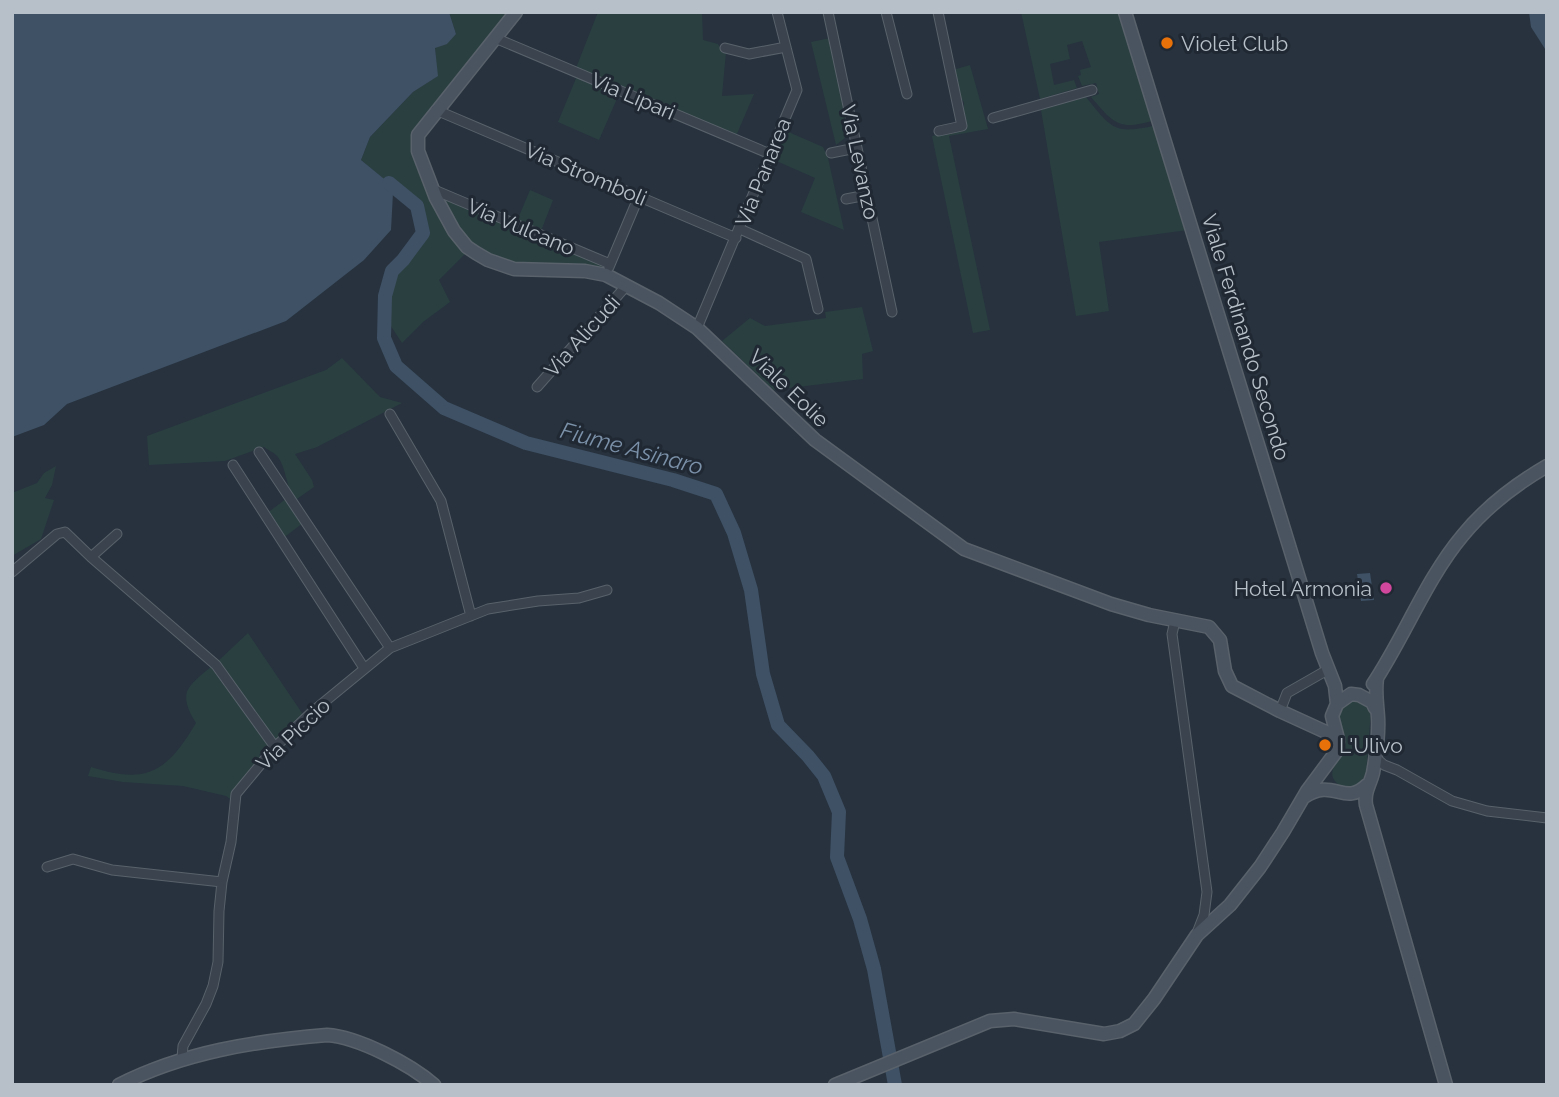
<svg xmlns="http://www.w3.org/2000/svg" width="1559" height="1097" font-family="Raleway,sans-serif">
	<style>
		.green { fill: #2a3f40 }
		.water { fill: #3f5165 }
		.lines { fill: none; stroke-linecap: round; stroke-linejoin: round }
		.river { stroke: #3f5165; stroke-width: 14 }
		.street-casing { stroke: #59626b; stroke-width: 11 }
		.secondary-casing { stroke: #59626b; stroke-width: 15 }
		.street { stroke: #3b444e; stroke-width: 9 }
		.secondary { stroke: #4a5360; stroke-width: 12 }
		.food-dot { fill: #e8710a; stroke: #202933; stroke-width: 2.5 }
		.hotel-dot { fill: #d1479c; stroke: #202933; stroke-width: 2.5 }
		.labels { text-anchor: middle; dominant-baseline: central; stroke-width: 6; stroke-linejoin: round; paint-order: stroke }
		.poi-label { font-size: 21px; fill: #b7bfc8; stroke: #202933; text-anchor: start }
		.street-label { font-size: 21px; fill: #b7bfc8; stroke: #202933 }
		.water-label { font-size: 23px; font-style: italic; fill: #7b91a9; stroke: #202933 }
	</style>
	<rect width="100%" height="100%" fill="#27323e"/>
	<path class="green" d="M449 12H507L413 134C407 166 446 230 465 254L439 280 450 302 423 322 402 343 381 311 383 284 392 265 411 245 419 227 410 205 393 193 388 183 361 160 370 137 413 92 437 76 435 47 456 34Z
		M598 12H702L703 40 718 44 723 52H726L722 96 754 94 736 136 576 68Z
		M1021 12H1121L1155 120C1119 131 1114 124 1091 97L1099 94 1096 83 1082 86 1078 76 1081 75 1080 70 1091 67 1082 41 1067 45 1070 59 1050 64 1054 85 1074 80 1077 88 1040 99Z
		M830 38 848 120 845 138 836 145 811 42Z
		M970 65 988 129 949 136 990 330 973 333 932 136 964 128V102L958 96 953 70Z
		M577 76 619 94 599 140 558 122Z
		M1086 97C1112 129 1114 135 1157 125L1188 230 1099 242 1109 311 1076 316 1041 110Z
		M784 130 823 147 828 158 844 230 801 212 815 178 772 159Z
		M530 190 553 200 541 231 517 221Z
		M440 196 601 263 603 267 601 270C556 268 499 274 465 239 455 228 448 209 440 196Z
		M862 307 873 351 862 354 863 379 773 390 722 341 750 318 765 326 826 318 825 312Z
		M342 358 380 397 402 403 317 447 295 454 312 480 314 487 294 501C287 488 286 468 278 457 275 453 268 450 264 447L225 461 149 465 147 436 326 370Z
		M56 466 52 485 45 498 54 500 41 539 12 556V493L37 483 44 473Z
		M287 498 303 523 282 539 266 514Z
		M248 633 304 716 277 742 272 740 216 663Z
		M213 665 270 746 267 754 263 751 259 755 263 758C250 771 237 784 230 799L226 796 183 786 123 782 88 776 91 767C147 785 167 772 196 723 176 691 189 686 213 665Z
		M1358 700 1367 705 1371 711 1366 774 1359 786 1343 788C1319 772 1342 763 1345 745 1347 729 1323 702 1358 700Z"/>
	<path class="water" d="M12 12H449L456 34 447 44 435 48 438 76 413 92 370 137 361 160 389 183 393 193 391 230 364 260 286 321 67 404 44 425 12 437Z
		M1529 12H1547V52L1531 27Z
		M1370 573 1374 600 1361 601 1357 574Z"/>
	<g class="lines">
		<path class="river" d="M389 183 417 206 423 233 403 260 392 271 385 296 384 338 396 366 444 408 526 443 673 480 716 494 734 533 751 590 763 674 778 725 808 756 824 776 839 812 837 857 860 919 874 969 895 1085"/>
		<defs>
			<path id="street" d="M828 12 892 312
				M886 12 907 94
				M938 12 962 126 939 131
				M495 38 770 154
				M725 48 749 54 786 47
				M436 110 736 238
				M993 118 1092 90
				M831 153 856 148
				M432 189 610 264
				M846 199 867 195
				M740 229 806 259 818 309
				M609 267 639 196
				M697 328 797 90 777 12
				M537 387 627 285
				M390 414 441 501 471 616
				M259 452 390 648
				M233 465 364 668
				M117 534 91 557 216 665 275 747
				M12 572 57 534 65 532 91 557
				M1175 621 1172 634 1207 892 1204 915 1197 933
				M1280 711 1287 693 1329 669
				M1374 756 1384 765 1397 770 1452 801 1487 811 1547 818
				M47 867 73 859 112 870 222 882
				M182 1058 183 1046 206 1004 213 986 218 962 219 911 222 882 231 842 236 794 275 747 312 712 390 648 488 609 538 601 579 598 607 590"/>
			<path id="secondary" d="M516 12 418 135V151L436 198 454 231 467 247 476 253 488 260 514 269 585 271 606 275 659 303 697 328 815 440 964 549 1111 604 1149 615 1209 627 1220 640 1225 671 1232 686 1280 711 1328 733 1338 742
				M1125 12 1322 653 1335 686 1337 704
				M1377 678C1375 692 1377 702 1378 717 1379 734 1376 756 1373 773 1370 785 1364 792 1366 805L1446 1085
				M1373 684C1405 636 1426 579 1463 535 1486 507 1516 484 1547 466
				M1304 797C1334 777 1344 807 1367 785
				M119 1085C184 1052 255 1041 327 1035 358 1037 410 1064 434 1085
				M835 1085 990 1021 1014 1019 1104 1034 1120 1031 1134 1024 1154 999 1197 935 1230 905 1260 867 1283 832 1307 791 1336 752 1338 739 1332 716 1337 704 1351 694 1359 695 1372 702 1375 708"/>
		</defs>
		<use href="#street" class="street-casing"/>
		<use href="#secondary" class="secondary-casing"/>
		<use href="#street" class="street"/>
		<use href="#secondary" class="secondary"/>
	</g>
	<g class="food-dot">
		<circle cx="1167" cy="43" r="7"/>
		<circle cx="1325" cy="745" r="7"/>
	</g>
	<circle class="hotel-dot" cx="1386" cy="588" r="7"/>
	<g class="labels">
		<g class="poi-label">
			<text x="1181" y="43">Violet Club</text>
			<text x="1372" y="588" text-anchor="end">Hotel Armonia</text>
			<text x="1339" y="745">L'Ulivo</text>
		</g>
		<g class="street-label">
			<text transform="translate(633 96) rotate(23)">Via Lipari</text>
			<text transform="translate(860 162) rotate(78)">Via Levanzo</text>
			<text transform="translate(763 172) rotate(-68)">Via Panarea</text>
			<text transform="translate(586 174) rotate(23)">Via Stromboli</text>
			<text transform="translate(521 227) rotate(23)">Via Vulcano</text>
			<text transform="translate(582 336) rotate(-48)">Via Alicudi</text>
			<text transform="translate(1246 337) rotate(73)">Viale Ferdinando Secondo</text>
			<text transform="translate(789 388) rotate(44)">Viale Eolie</text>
			<text transform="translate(293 734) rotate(-44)">Via Piccio</text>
		</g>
		<g class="water-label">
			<text transform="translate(632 448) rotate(15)">Fiume Asinaro</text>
		</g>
	</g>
	<rect width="1559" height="1097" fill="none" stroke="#b7bfc8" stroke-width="28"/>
</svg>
